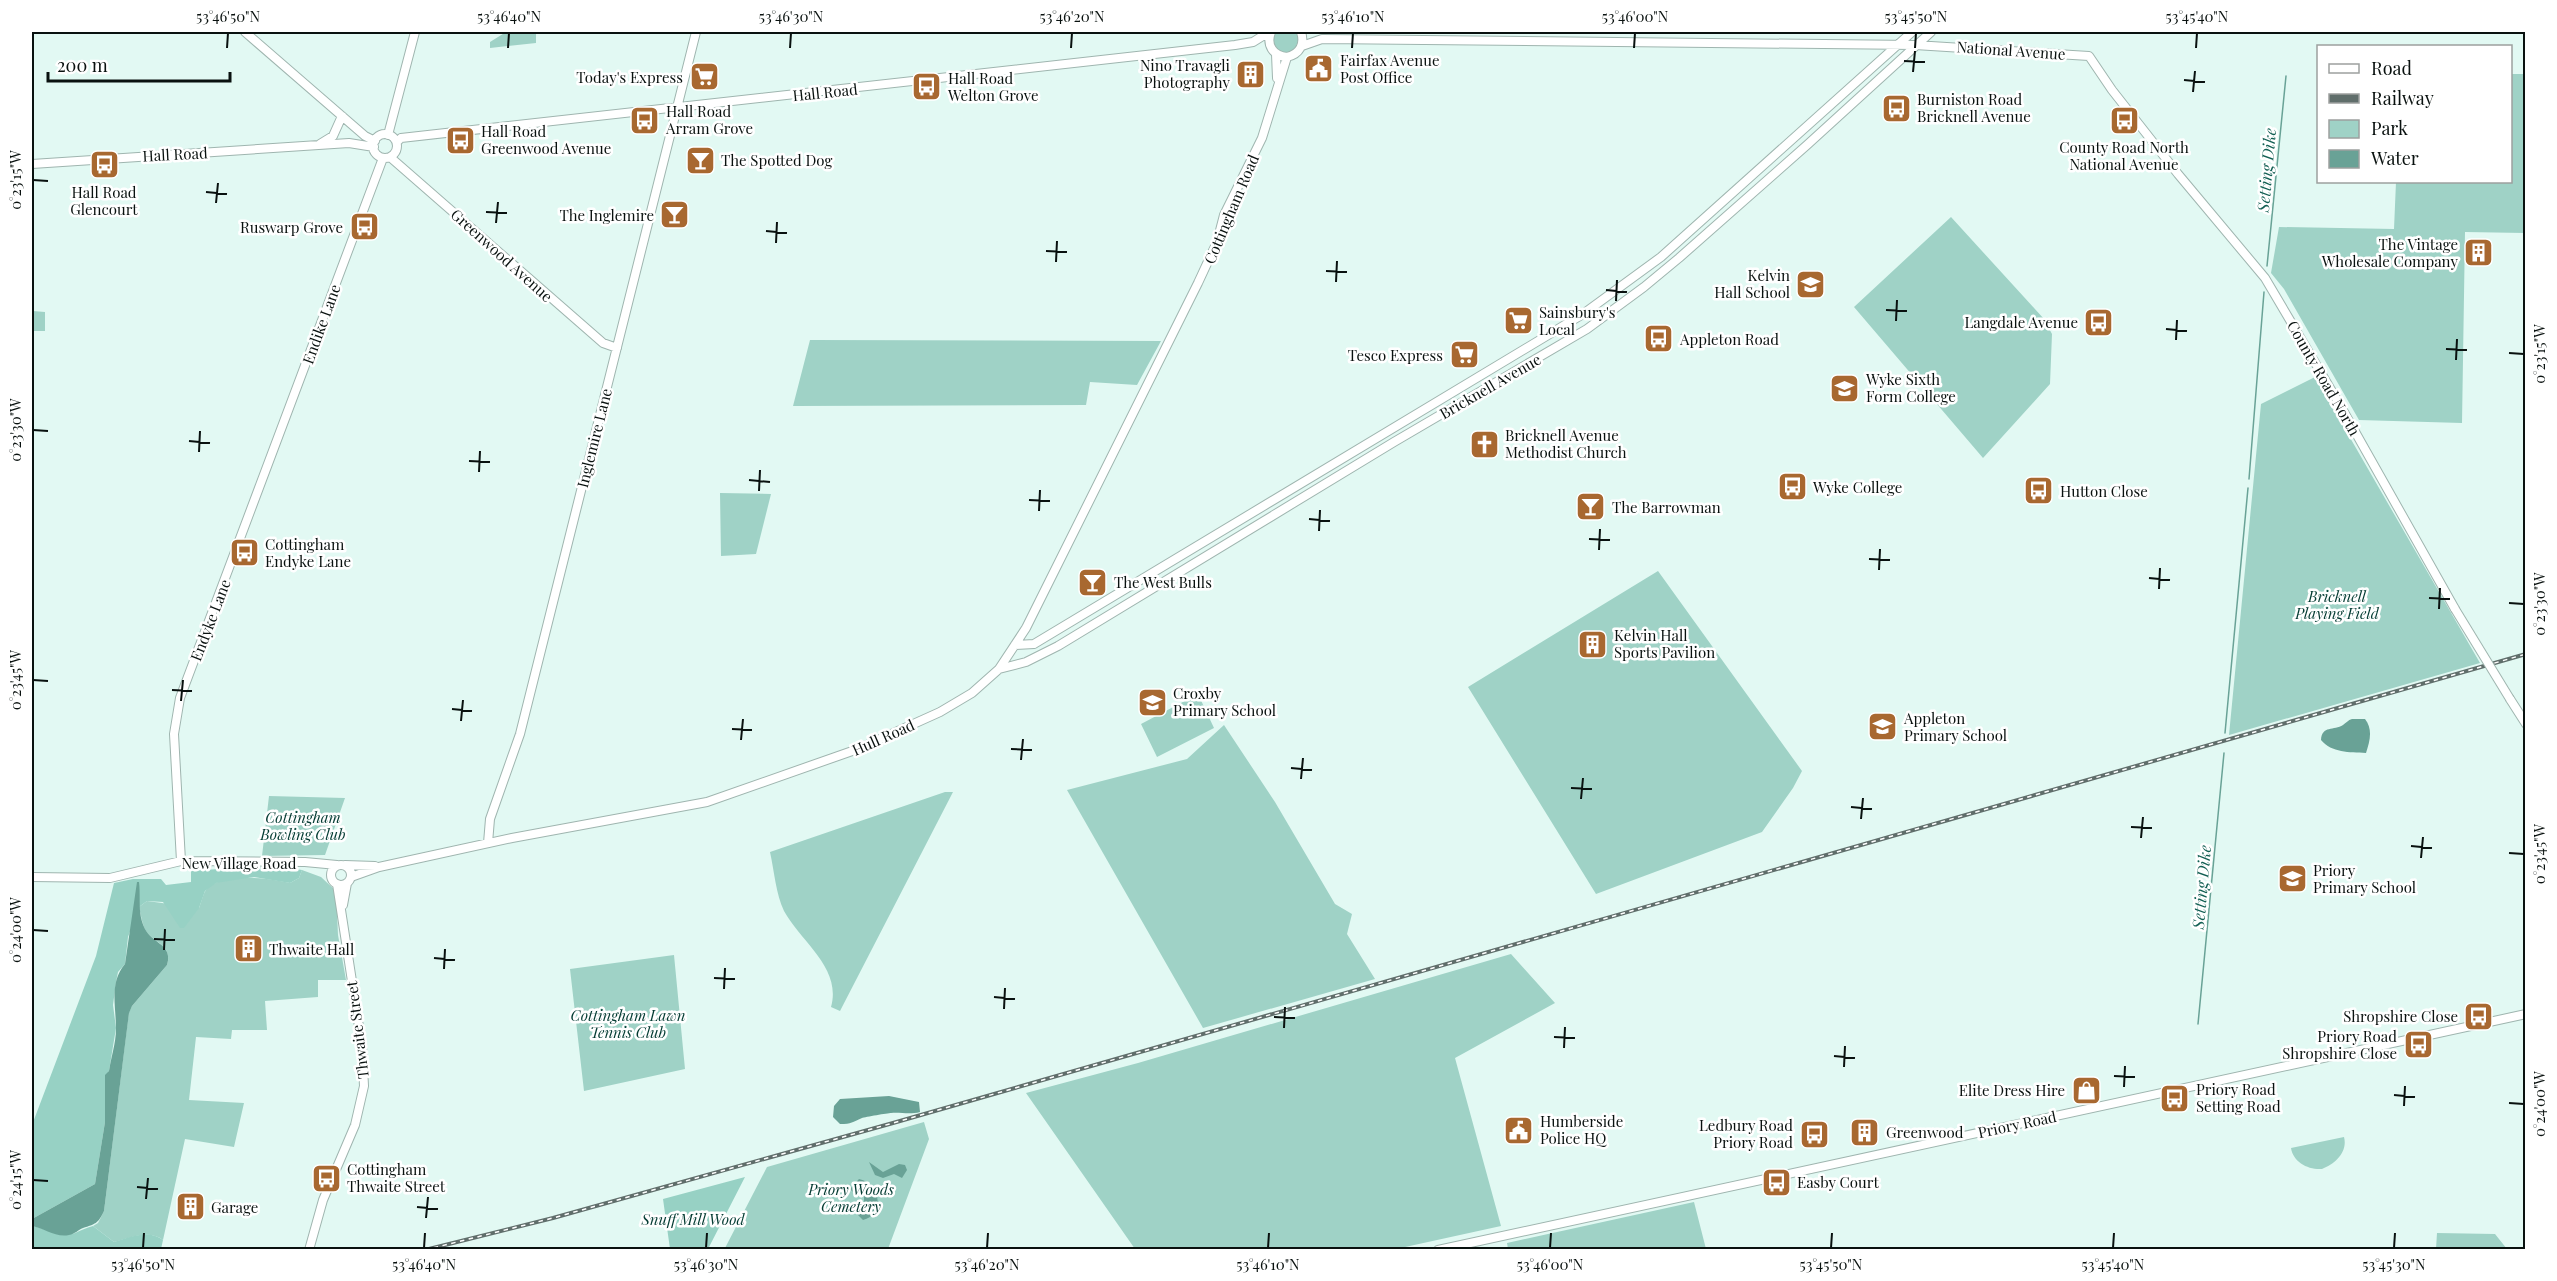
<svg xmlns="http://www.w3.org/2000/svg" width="2557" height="1281" font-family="'Playfair Display',serif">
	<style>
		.green { fill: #9fd2c6 }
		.forest { fill: #97d1c4 }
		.water { fill: #69a296 }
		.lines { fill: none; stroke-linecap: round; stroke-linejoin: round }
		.stream { stroke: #69a296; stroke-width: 1.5 }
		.secondary-casing { stroke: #9fb5af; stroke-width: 10 }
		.secondary { stroke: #fff; stroke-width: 8 }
		.rail-casing { stroke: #606e6b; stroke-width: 4 }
		.rail { stroke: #fff; stroke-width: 1.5; stroke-dasharray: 4.5; stroke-linecap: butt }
		.secondary-bridge-casing { stroke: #9fb5af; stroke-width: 10; stroke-linecap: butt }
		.secondary-bridge { stroke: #fff; stroke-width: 8 }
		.ticks { fill: none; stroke: #09110f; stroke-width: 2 }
		.labels { text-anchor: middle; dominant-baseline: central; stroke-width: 5; stroke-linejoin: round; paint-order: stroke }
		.street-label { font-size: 15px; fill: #09110f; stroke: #fff }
		.poi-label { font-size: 15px; fill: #09110f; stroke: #fff; text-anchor: start }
		.park-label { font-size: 15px; font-style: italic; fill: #033b32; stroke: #fff }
		.water-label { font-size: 16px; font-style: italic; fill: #125f53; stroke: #fff }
		.neatline { fill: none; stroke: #09110f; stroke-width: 2 }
		.ticks-label { font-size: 15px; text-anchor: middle; fill: #09110f }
	</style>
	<rect width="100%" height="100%" fill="#e2f9f3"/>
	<path class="green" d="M506 32H536V43L490 48V42Z
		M1275 32H1297L1299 38 1295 50C1281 58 1268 46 1275 32Z
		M2511 74H2525V233L2465 232 2462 423 2359 420 2284 289 2271 273 2279 227 2394 229 2396 182H2510Z
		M1951 217 2044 319 2052 334 2050 384 1983 458 1854 307Z
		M33 311 45 312V331H33Z
		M810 340 1161 341 1137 385 1090 382 1086 405 793 406Z
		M2315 377 2480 663 2229 735 2261 404Z
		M720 493 771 494 756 554 721 556Z
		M1658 571 1802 771 1793 788 1762 832 1596 894 1468 687Z
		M1198 694 1214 728 1157 757 1141 724Z
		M1224 725 1275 802 1335 904 1352 914 1347 934 1375 979 1203 1028 1067 790 1187 759Z
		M945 792H953L840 1011 831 1007C842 968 801 942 784 911 776 895 774 870 770 852Z
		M269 796 345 798 325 855 262 856Z
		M302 870 321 877 336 891 338 935 346 980H318V997L265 1001 267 1030H232L231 1039 196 1037 189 1100 244 1103 234 1147 185 1139 163 1240C149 1229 130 1238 114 1242L93 1226 98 1223 104 1211 129 1012 132 1006 167 965C173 945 155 944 146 931 142 924 141 915 139 907L147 901 199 908C201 903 203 894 206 890 221 872 270 878 290 883L299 878Z
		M1511 954 1555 1003 1455 1058 1501 1226 1396 1249H1135L1026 1093 1138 1063Z
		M674 955 685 1069 584 1091 570 969Z
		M924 1122 929 1139 888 1249 724 1250 767 1167Z
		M2344 1137C2348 1152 2335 1164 2322 1169 2308 1170 2293 1162 2291 1148Z
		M1694 1202 1706 1249H1508L1507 1243Z
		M2437 1233 2495 1234 2507 1249H2436Z"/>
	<path class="forest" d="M273 865 302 870 299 878 290 883 254 877 216 883 205 891 199 908 184 928H180L163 902 147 901 139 907 128 937 125 964 118 972 116 982 113 1005 116 1028 109 1071 105 1078V1122L95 1184 32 1219V1125L96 956 114 883 133 879H161L166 885 191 882V871Z
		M745 1177 708 1249H670L663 1199Z
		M32 1226C45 1228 60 1238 75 1233 81 1230 86 1228 93 1226L114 1242C130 1237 149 1229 163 1240L161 1249H32Z"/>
	<path class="water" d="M2352 719H2365C2373 729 2370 741 2366 753 2349 752 2332 753 2321 740 2322 725 2334 731 2343 725 2346 723 2348 720 2352 719Z
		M137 882H139C141 898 137 913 145 929 154 945 173 944 167 965L132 1006 129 1013 104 1211C98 1224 95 1224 83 1228 78 1230 75 1234 69 1235 56 1238 44 1228 32 1226V1219L95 1184 105 1122V1075L109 1071C111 1057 116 1043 116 1029 116 1005 109 983 125 964Z
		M889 1096 919 1102 920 1112C909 1115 901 1112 891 1113 888 1113 865 1117 862 1118 852 1122 852 1124 840 1124L833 1117 834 1106 840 1099Z
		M869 1162 883 1172 899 1164 905 1165 907 1170 902 1178 894 1174 883 1178 875 1175Z
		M859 1179C880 1183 886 1214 863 1220L856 1213 864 1206V1194L860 1190 854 1193 850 1189Z"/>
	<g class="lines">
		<path class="stream" d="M2267 266 2286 76
			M2249 479 2264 292
			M2225 733 2248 488
			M2198 1024 2224 753"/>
		<defs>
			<path id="secondary" d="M245 32 365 136 375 141
				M1271 32C1266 45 1273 56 1287 57 1300 54 1305 44 1301 32
				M1302 46 1322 39 1915 45 2089 56 2112 90 2178 174 2265 278 2340 405 2455 609
				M1276 54 1277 78
				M373 146a12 12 0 1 1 24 0a12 12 0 1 1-24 0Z
				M388 135 415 32
				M397 142 401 138 1235 45 1253 42 1269 32
				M320 144 333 136 342 116
				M390 157 603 343 617 348
				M32 164 349 143 374 147
				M1015 645 1034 644 1583 314 1661 257 1912 32
				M999 669 1026 662 1058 646 1394 442 1587 329 1644 287 1679 258 1807 145 1931 32
				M2510 699 2526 724
				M488 843 490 819 520 734 696 32
				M181 861 174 734 180 698 383 158
				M345 865 375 866
				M331 875a10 10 0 1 1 20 0a10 10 0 1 1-20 0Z
				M32 877 110 878 181 861 305 862 337 865
				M351 877 379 867 512 838 707 802 858 749 940 712 972 693 999 669 1026 628 1198 283 1217 242 1224 215 1262 138 1287 57
				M343 905 347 883
				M309 1250 323 1200 355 1125 364 1086 362 1046 337 884
				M1438 1250 2526 1014"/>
		</defs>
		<use href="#secondary" class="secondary-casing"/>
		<use href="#secondary" class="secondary"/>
		<defs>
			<path id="rail" d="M425 1250 553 1218 893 1123 2526 654"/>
		</defs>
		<use href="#rail" class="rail-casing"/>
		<use href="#rail" class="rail"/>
		<defs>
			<path id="secondary-bridge" d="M2455 609 2510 699"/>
		</defs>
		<use href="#secondary-bridge" class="secondary-bridge-casing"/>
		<use href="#secondary-bridge" class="secondary-bridge"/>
	</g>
	<path class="ticks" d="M227 48 228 33M508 48 509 33M790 48 791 33M1071 48 1072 33M1352 48 1353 33M1634 48 1635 33M1915 48 1916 33M2196 48 2197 33M1904 61 1925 62M1913 72 1915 51M2184 80 2205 82M2193 92 2195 71M33 180 48 181M206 192 227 194M216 203 218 183M486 212 507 213M496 223 498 202M766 231 787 233M776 243 777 222M1046 251 1067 252M1056 262 1057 241M1326 271 1347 272M1336 282 1337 261M1606 290 1627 292M1616 301 1617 280M1886 310 1907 311M1896 321 1897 300M2166 329 2187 331M2176 340 2177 320M2446 349 2467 350M2509 353 2524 354M2456 360 2457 339M33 430 48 431M189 441 210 443M199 452 200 431M469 461 490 462M479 472 480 451M749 480 770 482M759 491 760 470M1029 500 1050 501M1039 511 1040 490M1309 519 1330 521M1319 531 1320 510M1589 539 1610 540M1599 550 1600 529M1869 559 1890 560M1879 570 1880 549M2149 578 2170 580M2159 589 2160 568M2429 598 2450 599M2509 603 2524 604M2439 609 2440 588M33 680 48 681M172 690 192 691M181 701 183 680M452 709 472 711M461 721 463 700M732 729 752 730M741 740 743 719M1011 749 1032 750M1021 760 1023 739M1291 768 1312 770M1301 779 1303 758M1571 788 1592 789M1581 799 1583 778M1851 807 1872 809M1861 819 1863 798M2131 827 2152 828M2141 838 2143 817M2411 846 2432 848M2509 853 2524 854M2421 858 2423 837M33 930 48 931M154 939 175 940M164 950 165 929M434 958 455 960M444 969 445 949M714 978 735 979M724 989 725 968M994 997 1015 999M1004 1009 1005 988M1274 1017 1295 1018M1284 1028 1285 1007M1554 1037 1575 1038M1564 1048 1565 1027M1834 1056 1855 1058M1844 1067 1845 1046M2114 1076 2135 1077M2124 1087 2125 1066M2394 1095 2415 1097M2509 1103 2524 1104M2404 1106 2405 1086M33 1180 48 1181M137 1187 158 1189M146 1199 148 1178M417 1207 438 1209M426 1218 428 1197M143 1248 144 1233M424 1248 425 1233M706 1248 707 1233M987 1248 988 1233M1268 1248 1269 1233M1550 1248 1551 1233M1831 1248 1832 1233M2113 1248 2114 1233M2394 1248 2395 1233"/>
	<defs>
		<symbol id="civic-square" viewBox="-11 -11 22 22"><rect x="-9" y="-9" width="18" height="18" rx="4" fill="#a86830" stroke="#fff"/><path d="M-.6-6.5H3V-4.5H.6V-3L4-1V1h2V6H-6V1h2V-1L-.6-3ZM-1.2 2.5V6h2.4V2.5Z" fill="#fff"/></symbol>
		<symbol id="building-square" viewBox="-11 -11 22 22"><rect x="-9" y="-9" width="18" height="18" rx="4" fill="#a86830" stroke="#fff"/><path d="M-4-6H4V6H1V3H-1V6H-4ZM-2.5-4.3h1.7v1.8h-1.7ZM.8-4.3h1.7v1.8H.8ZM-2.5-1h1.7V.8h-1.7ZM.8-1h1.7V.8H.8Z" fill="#fff"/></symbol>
		<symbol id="supermarket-square" viewBox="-11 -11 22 22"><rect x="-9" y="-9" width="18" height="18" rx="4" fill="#a86830" stroke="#fff"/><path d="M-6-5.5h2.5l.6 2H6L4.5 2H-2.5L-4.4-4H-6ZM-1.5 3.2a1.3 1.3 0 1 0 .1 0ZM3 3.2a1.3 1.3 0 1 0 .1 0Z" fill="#fff"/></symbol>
		<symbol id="bus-square" viewBox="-11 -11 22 22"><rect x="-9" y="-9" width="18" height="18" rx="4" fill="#a86830" stroke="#fff"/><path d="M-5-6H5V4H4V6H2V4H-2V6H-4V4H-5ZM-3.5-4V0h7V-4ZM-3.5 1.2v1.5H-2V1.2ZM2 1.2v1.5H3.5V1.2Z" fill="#fff"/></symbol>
		<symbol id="bar-square" viewBox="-11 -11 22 22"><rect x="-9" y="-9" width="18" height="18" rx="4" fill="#a86830" stroke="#fff"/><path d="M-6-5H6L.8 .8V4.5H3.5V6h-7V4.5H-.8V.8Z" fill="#fff"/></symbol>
		<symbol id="school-square" viewBox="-11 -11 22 22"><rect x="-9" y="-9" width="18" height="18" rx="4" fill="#a86830" stroke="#fff"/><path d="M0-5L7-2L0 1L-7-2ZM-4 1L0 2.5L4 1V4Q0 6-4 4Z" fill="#fff"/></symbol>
		<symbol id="university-square" viewBox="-11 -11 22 22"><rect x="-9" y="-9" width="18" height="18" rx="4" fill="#a86830" stroke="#fff"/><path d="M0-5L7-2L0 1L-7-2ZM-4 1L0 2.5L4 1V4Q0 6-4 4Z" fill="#fff"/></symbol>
		<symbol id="church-square" viewBox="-11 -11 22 22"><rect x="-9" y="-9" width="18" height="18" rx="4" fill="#a86830" stroke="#fff"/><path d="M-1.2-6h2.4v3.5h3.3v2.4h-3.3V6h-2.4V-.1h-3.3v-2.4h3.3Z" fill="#fff"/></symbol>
		<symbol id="shop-square" viewBox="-11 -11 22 22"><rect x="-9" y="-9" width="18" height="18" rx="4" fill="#a86830" stroke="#fff"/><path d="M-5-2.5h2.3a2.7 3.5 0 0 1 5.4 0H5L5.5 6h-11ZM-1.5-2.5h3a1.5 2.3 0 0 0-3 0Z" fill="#fff"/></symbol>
	</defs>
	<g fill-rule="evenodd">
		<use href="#civic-square" x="1302" y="52" width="33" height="33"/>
		<use href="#building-square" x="1234" y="58" width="33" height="33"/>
		<use href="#supermarket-square" x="688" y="60" width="33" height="33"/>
		<use href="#bus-square" x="910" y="70" width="33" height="33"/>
		<use href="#bus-square" x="1880" y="92" width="33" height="33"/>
		<use href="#bus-square" x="628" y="104" width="33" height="33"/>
		<use href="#bus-square" x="2108" y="104" width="33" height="33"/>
		<use href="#bus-square" x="444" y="124" width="33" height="33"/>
		<use href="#bar-square" x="684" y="144" width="33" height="33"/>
		<use href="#bus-square" x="88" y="148" width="33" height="33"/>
		<use href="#bar-square" x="658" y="198" width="33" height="33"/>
		<use href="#bus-square" x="348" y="210" width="33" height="33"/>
		<use href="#building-square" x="2462" y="236" width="33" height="33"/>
		<use href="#school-square" x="1794" y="268" width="33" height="33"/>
		<use href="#supermarket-square" x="1502" y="304" width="33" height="33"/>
		<use href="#bus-square" x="2082" y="306" width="33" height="33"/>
		<use href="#bus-square" x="1642" y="322" width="33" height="33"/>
		<use href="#supermarket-square" x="1448" y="338" width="33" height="33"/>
		<use href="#university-square" x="1828" y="372" width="33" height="33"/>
		<use href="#church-square" x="1468" y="428" width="33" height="33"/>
		<use href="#bus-square" x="1776" y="470" width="33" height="33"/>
		<use href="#bus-square" x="2022" y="474" width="33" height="33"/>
		<use href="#bar-square" x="1574" y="490" width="33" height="33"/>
		<use href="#bus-square" x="228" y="536" width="33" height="33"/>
		<use href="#bar-square" x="1076" y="566" width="33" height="33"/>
		<use href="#building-square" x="1576" y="628" width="33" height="33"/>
		<use href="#school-square" x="1136" y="686" width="33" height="33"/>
		<use href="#school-square" x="1866" y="710" width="33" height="33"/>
		<use href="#school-square" x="2276" y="862" width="33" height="33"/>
		<use href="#building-square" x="232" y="932" width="33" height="33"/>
		<use href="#bus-square" x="2462" y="1000" width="33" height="33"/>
		<use href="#bus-square" x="2402" y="1028" width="33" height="33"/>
		<use href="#shop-square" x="2070" y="1074" width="33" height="33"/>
		<use href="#bus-square" x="2158" y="1082" width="33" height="33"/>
		<use href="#civic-square" x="1502" y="1114" width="33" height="33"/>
		<use href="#building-square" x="1848" y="1116" width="33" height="33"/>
		<use href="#bus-square" x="1798" y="1118" width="33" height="33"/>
		<use href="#bus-square" x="310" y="1162" width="33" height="33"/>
		<use href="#bus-square" x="1760" y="1166" width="33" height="33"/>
		<use href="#building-square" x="174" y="1190" width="33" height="33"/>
	</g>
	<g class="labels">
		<g class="street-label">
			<text transform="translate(2011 50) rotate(4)">National Avenue</text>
			<text transform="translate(825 92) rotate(-6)">Hall Road</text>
			<text transform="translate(175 154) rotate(-3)">Hall Road</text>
			<text transform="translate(1231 209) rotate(-67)">Cottingham Road</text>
			<text transform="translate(502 255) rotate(42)">Greenwood Avenue</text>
			<text transform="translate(321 324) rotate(-70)">Endike Lane</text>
			<text transform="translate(2324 378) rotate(60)">County Road North</text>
			<text transform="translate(1490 386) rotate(-30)">Bricknell Avenue</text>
			<text transform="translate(594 438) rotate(-76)">Inglemire Lane</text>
			<text transform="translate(210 620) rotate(-69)">Endyke Lane</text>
			<text transform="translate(883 737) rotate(-24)">Hull Road</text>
			<text x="239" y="863">New Village Road</text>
			<text transform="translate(357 1030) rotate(-97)">Thwaite Street</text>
			<text transform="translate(2017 1124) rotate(-12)">Priory Road</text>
		</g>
		<g class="poi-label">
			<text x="1340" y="60">Fairfax Avenue<tspan x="1340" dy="17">Post Office</tspan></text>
			<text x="1230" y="65" text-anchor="end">Nino Travagli<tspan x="1230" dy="17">Photography</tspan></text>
			<text x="683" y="77" text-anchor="end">Today's Express</text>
			<text x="948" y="78">Hall Road<tspan x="948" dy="17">Welton Grove</tspan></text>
			<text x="1917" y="99">Burniston Road<tspan x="1917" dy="17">Bricknell Avenue</tspan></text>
			<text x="666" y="111">Hall Road<tspan x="666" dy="17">Arram Grove</tspan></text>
			<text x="481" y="131">Hall Road<tspan x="481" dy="17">Greenwood Avenue</tspan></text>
			<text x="2124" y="147" text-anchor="middle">County Road North<tspan x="2124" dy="17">National Avenue</tspan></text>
			<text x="721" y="160">The Spotted Dog</text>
			<text x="104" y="192" text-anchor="middle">Hall Road<tspan x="104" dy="17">Glencourt</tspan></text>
			<text x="654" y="215" text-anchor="end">The Inglemire</text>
			<text x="343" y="227" text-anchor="end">Ruswarp Grove</text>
			<text x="2458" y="244" text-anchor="end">The Vintage<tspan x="2458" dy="17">Wholesale Company</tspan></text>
			<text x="1790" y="275" text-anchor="end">Kelvin<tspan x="1790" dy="17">Hall School</tspan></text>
			<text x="1539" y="312">Sainsbury's<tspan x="1539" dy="17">Local</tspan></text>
			<text x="2078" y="322" text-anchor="end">Langdale Avenue</text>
			<text x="1680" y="339">Appleton Road</text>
			<text x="1443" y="355" text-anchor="end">Tesco Express</text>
			<text x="1866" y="379">Wyke Sixth<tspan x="1866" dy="17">Form College</tspan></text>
			<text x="1505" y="435">Bricknell Avenue<tspan x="1505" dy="17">Methodist Church</tspan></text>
			<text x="1813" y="487">Wyke College</text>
			<text x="2060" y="491">Hutton Close</text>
			<text x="1612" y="507">The Barrowman</text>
			<text x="265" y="544">Cottingham<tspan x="265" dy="17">Endyke Lane</tspan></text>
			<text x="1114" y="582">The West Bulls</text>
			<text x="1614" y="635">Kelvin Hall<tspan x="1614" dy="17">Sports Pavilion</tspan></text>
			<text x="1173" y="693">Croxby<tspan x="1173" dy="17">Primary School</tspan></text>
			<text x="1904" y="718">Appleton<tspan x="1904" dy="17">Primary School</tspan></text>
			<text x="2313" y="870">Priory<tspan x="2313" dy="17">Primary School</tspan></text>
			<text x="269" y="949">Thwaite Hall</text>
			<text x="2458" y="1016" text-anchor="end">Shropshire Close</text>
			<text x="2397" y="1036" text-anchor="end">Priory Road<tspan x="2397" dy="17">Shropshire Close</tspan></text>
			<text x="2196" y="1089">Priory Road<tspan x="2196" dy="17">Setting Road</tspan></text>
			<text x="2065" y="1090" text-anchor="end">Elite Dress Hire</text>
			<text x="1540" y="1121">Humberside<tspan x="1540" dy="17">Police HQ</tspan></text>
			<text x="1793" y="1125" text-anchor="end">Ledbury Road<tspan x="1793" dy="17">Priory Road</tspan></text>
			<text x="1886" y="1132">Greenwood</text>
			<text x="347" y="1169">Cottingham<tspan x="347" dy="17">Thwaite Street</tspan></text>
			<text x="1797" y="1182">Easby Court</text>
			<text x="211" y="1207">Garage</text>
		</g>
		<g class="park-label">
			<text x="2337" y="596">Bricknell<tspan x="2337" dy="17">Playing Field</tspan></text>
			<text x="303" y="817">Cottingham<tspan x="303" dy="17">Bowling Club</tspan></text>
			<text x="628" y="1015">Cottingham Lawn<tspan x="628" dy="17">Tennis Club</tspan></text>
			<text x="851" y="1189">Priory Woods<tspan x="851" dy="17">Cemetery</tspan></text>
			<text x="693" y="1219">Snuff Mill Wood</text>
		</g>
		<g class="water-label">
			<text transform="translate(2266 170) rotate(-85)">Setting Dike</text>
			<text transform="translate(2201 887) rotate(-85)">Setting Dike</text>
		</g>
	</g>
	<rect width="2557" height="1281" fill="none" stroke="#ffffff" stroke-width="66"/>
	<rect x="2317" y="45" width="195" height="138" fill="#ffffff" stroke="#9da09f" stroke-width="1.5"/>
	<rect x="2329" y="64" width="30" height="9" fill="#ffffff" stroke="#9da09f" stroke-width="1.5"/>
	<text x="2371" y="75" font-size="18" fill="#09110f">Road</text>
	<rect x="2329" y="94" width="30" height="9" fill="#606e6b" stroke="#9da09f" stroke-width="1.5"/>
	<text x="2371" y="105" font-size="18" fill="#09110f">Railway</text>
	<rect x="2329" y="120" width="30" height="18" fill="#9fd2c6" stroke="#9da09f" stroke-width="1.5"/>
	<text x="2371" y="135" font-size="18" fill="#09110f">Park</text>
	<rect x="2329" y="150" width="30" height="18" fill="#69a296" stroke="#9da09f" stroke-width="1.5"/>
	<text x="2371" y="165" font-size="18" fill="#09110f">Water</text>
	<path d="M48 72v9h182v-9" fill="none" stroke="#09110f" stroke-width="3"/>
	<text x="57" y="72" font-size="18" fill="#09110f" stroke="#ffffff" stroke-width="4.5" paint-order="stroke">200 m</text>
	<rect x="33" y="33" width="2491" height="1215" class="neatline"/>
	<g class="ticks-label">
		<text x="228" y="22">53°46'50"N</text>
		<text x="509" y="22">53°46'40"N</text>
		<text x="791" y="22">53°46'30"N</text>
		<text x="1072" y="22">53°46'20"N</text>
		<text x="1353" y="22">53°46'10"N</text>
		<text x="1635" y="22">53°46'00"N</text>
		<text x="1916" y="22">53°45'50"N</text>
		<text x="2197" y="22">53°45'40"N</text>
		<text transform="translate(16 180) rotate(-90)" y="5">0°23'15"W</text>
		<text transform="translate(2540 354) rotate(-90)" y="5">0°23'15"W</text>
		<text transform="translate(16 430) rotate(-90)" y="5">0°23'30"W</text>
		<text transform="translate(2540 604) rotate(-90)" y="5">0°23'30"W</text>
		<text transform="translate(16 680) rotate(-90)" y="5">0°23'45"W</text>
		<text transform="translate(2540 854) rotate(-90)" y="5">0°23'45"W</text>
		<text transform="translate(16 930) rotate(-90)" y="5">0°24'00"W</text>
		<text transform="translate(2540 1104) rotate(-90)" y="5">0°24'00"W</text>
		<text transform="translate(16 1180) rotate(-90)" y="5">0°24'15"W</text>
		<text x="143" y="1270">53°46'50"N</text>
		<text x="424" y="1270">53°46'40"N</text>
		<text x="706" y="1270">53°46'30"N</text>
		<text x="987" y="1270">53°46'20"N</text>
		<text x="1268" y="1270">53°46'10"N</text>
		<text x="1550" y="1270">53°46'00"N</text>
		<text x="1831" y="1270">53°45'50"N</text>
		<text x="2113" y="1270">53°45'40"N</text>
		<text x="2394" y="1270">53°45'30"N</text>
	</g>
</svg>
